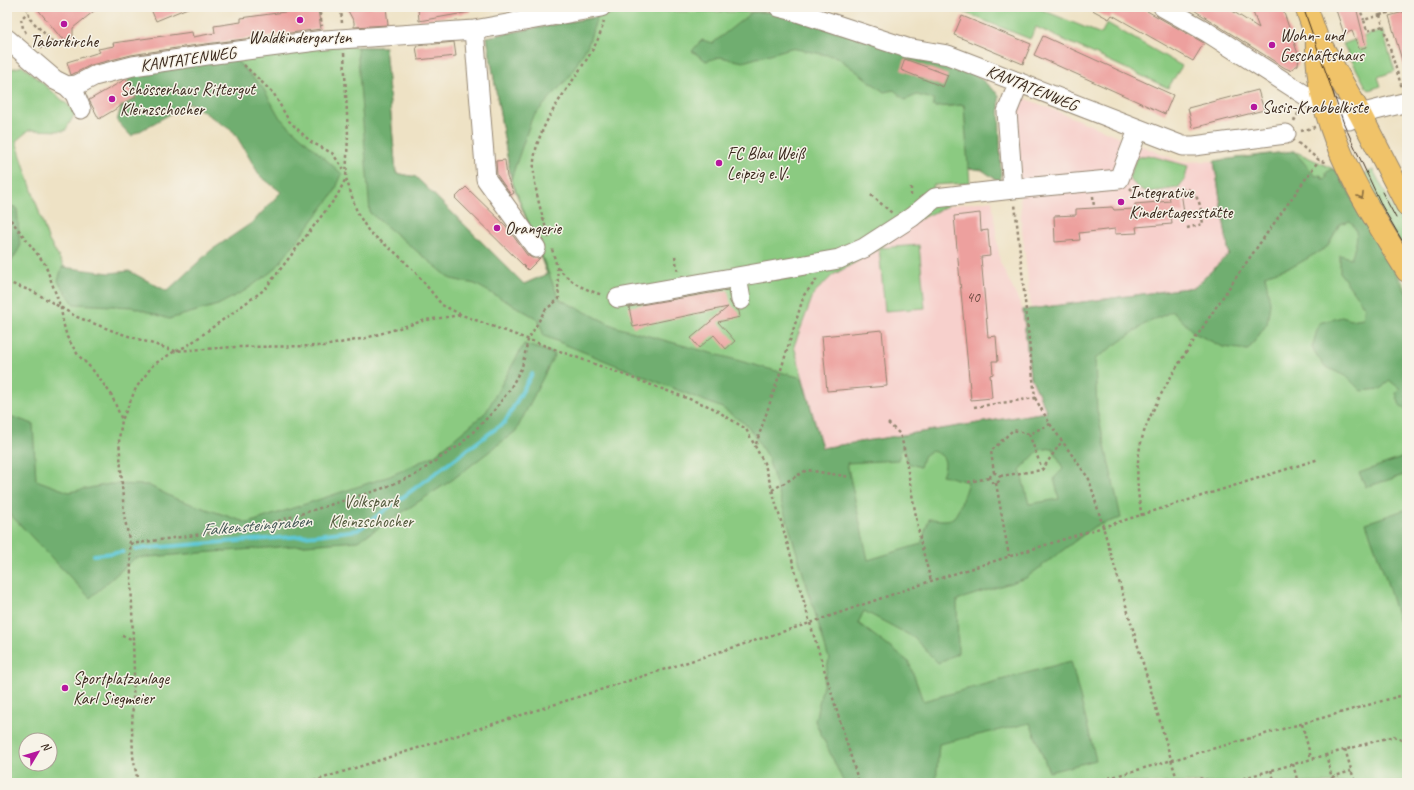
<svg xmlns="http://www.w3.org/2000/svg" width="1414" height="790" font-family="Caveat,sans-serif">
	<style>
		.built { fill: #f7d0cc }
		.green { fill: #8bca81; stroke: #637a50; fill-rule: evenodd }
		.forest { fill: #70ae6f; stroke: #566c46; fill-rule: evenodd }
		.lines { fill: none; stroke-linecap: round; stroke-linejoin: round }
		.stream { stroke: #5dc8d7; stroke-width: 4 }
		.building { fill: #eda09e }
		.minor-casing { stroke: #948672; stroke-width: 21 }
		.major-casing { stroke: #948672; stroke-width: 24 }
		.path { stroke: #948672; stroke-width: 2.5; stroke-dasharray: 3 3; stroke-linecap: butt }
		.minor { stroke: #fff; stroke-width: 19 }
		.major { stroke: #f0c369; stroke-width: 22 }
		.tram { stroke: #3b2a1e; stroke-width: 1 }
		.oneway { stroke: #8c6f40 }
		.poi-dot { fill: #b5179e; stroke: #f7f3e8; stroke-width: 1.5 }
		.labels { text-anchor: middle; dominant-baseline: central; stroke-width: 3; stroke-linejoin: round; paint-order: stroke }
		.number-label { font-size: 15px; fill: #68483e }
		.poi-label { font-size: 17px; fill: #3b2a1e; stroke: #f7f3e8; text-anchor: start }
		.street-label { font-size: 17px; fill: #3b2a1e; stroke: #f7f3e8 }
		.park-label { font-size: 17px; fill: #535a3c; stroke: #f7f3e8 }
		.water-label { font-size: 18px; font-style: italic; fill: #455956; stroke: #f7f3e8 }
	</style>
	<rect width="100%" height="100%" fill="#f7f3e8"/>
	<filter id="ink" filterUnits="userSpaceOnUse"><feTurbulence type="fractalNoise" baseFrequency=".025" numOctaves="2"/><feDisplacementMap in="SourceGraphic" scale="8" xChannelSelector="R" yChannelSelector="G"/><feConvolveMatrix kernelMatrix="1 2 1 2 8 2 1 2 1" color-interpolation-filters="sRGB"/></filter>
	<filter id="wash" filterUnits="userSpaceOnUse"><feTurbulence type="fractalNoise" baseFrequency=".012" numOctaves="4" result="noise"/><feDisplacementMap in="SourceGraphic" scale="16" xChannelSelector="R" yChannelSelector="G"/><feGaussianBlur stdDeviation="0.9" result="paint"/><feColorMatrix in="noise" values="0 0 0 0 0 0 0 0 0 0 0 0 0 0 0 0 0 1.4 0 .05"/><feComposite in="paint" operator="in"/></filter>
	<g filter="url(#wash)">
		<rect width="100%" height="100%" fill="#eee2c5"/>
		<path class="built" d="M1017 95 1181 162 1214 161 1229 254 1195 287 1031 308 1021 220Z
			M992 200 1000 262 1023 310 1030 375 1047 412 822 448 794 346 814 293 833 275 880 249 914 222 948 206Z"/>
		<path class="green" d="M965 7H1035L1101 34 1107 23 1182 66 1168 88 1036 27 1030 39 963 12Z
			M627 11 772 12 933 93 934 107 964 105 970 183 933 185 935 198 948 206 914 222 880 248 919 245 925 308 885 311 879 249 833 275 814 293 794 346 822 448 1047 412 1030 375 1023 310 1195 287 1229 254 1214 161 1294 151 1338 171 1407 289V783H7V70L23 66 76 112 65 131 29 130 16 141 48 239 68 273 161 300 232 275 289 189 187 61 326 46 385 47 396 173 416 177 524 284 547 274 511 179 487 37ZM26 740H50V764H26Z
			M1382 30 1395 71 1378 77 1381 86 1369 90 1366 87 1343 44Z
			M1148 155 1188 166 1185 179 1178 188C1156 190 1142 199 1129 177L1136 158Z
			M1373 170 1407 233V260L1358 177Z"/>
		<path class="forest" d="M752 12H772L973 72 999 95 1001 183 982 170 968 168 964 105 934 107 933 99 917 95 905 100 894 90 884 92 837 57 791 48 743 62 720 57 706 61 692 51 702 40 713 43Z
			M597 17 588 45 569 77 532 118 511 179 559 299 616 327 802 378 822 448 1047 412 1030 375 1023 310 1195 287 1229 254 1214 161 1294 151 1315 176 1321 175 1322 179 1326 178V173L1331 169 1336 171 1407 294V410C1399 408 1398 400 1396 393L1400 389 1389 380 1381 389 1361 391 1347 377 1324 366 1312 348 1319 323 1342 317 1351 320 1363 318 1365 308 1340 273V255L1351 258C1356 245 1361 233 1350 221L1340 224 1327 247 1296 265 1265 275 1270 303 1267 324 1248 350 1223 347 1194 333 1173 311 1145 324 1095 359 1097 410 1121 518 1095 526 1026 578 957 600 958 653 938 663 913 637 864 611 858 623 909 662 923 701 1071 661 1096 760 1049 772 1030 723 939 744 936 783H844L815 721 829 659 768 458 748 426 722 408 544 336 538 319 475 284 451 279 370 213 357 47H385L396 173 416 177 524 284 547 274 511 179 487 37ZM903 445 908 463 920 467 923 457 931 451C945 454 948 462 942 475L968 482C966 489 963 496 961 503 954 524 949 520 929 519L921 544 868 560 847 463 898 460ZM1053 448 1063 469 1054 478 1059 499 1029 504 1020 470 1039 450Z
			M234 58 263 88 280 118 342 174 334 193 275 269 246 290 218 305 169 319 133 307 74 304 58 281 62 267 110 273 129 271 167 291 210 251 253 222 281 192 260 176 234 132 190 103 131 136 117 121 130 73Z
			M7 204 17 208 20 247 10 264 7 282Z
			M524 344 555 354 516 431 452 480 358 541 135 558 90 598 7 511V415L33 424 36 480 69 492 110 484 148 485 174 498 248 523 390 476 435 455 486 412Z
			M1407 456V474L1366 487 1359 473Z
			M1407 509V649L1385 576 1366 523Z"/>
		<g class="lines">
			<path class="stream" d="M135 549 316 535 358 530 505 422 532 374
				M94 555 123 552"/>
		</g>
		<g id="blocks">
			<path class="building" d="M36 7H99L73 28V36L67 39 61 38Z
				M150 7H190L156 21Z
				M292 7H303L305 12 318 10 321 29 183 47 131 55 91 65 71 75 67 62 100 52 98 49 114 46 113 43 192 32 193 37 215 33 214 26 241 22V18L292 11Z
				M346 7H386L388 25 354 27V22Z
				M418 7H469L470 12 419 21Z
				M1087 7H1140L1204 43 1193 61 1112 15 1109 19Z
				M1189 7H1226L1259 28 1251 7H1282L1299 57 1298 65 1290 70 1285 68Z
				M1335 7H1356L1366 47 1359 49 1352 31 1344 34Z
				M1407 11V67H1404L1389 16Z
				M962 16 1031 44 1023 64 954 35Z
				M1043 36 1173 95 1165 114 1034 55Z
				M454 42 456 56 418 60 416 46Z
				M905 59 948 75 943 87 901 70Z
				M126 79 136 97 99 119 89 100Z
				M1258 90 1264 110 1193 128 1188 108Z
				M505 160 507 177 514 193 511 195 497 175 496 161Z
				M466 187 506 226 527 255 532 258H540L528 270 455 198Z
				M1181 192 1184 212 1171 213 1172 224 1136 227 1137 233 1115 234V229L1079 233 1080 240 1055 242 1054 216 1076 215V209L1112 207 1114 210 1135 209V204L1170 201 1169 194Z
				M980 213 981 231 988 230 990 256 981 257 988 337 996 336 998 361H992L993 374 990 375 992 398 971 400 954 216Z
				M728 290 730 302 733 307 739 311 740 317 718 322 735 341 726 349 714 335 699 348 691 338 728 307 633 327 629 307Z
				M882 330 887 386 827 391 822 336Z"/>
		</g>
	</g>
	<g filter="url(#ink)">
		<use href="#blocks" fill-opacity="0" stroke="#948672" stroke-width="1"/>
		<g class="lines">
			<defs>
				<path id="minor" d="M779 7 791 10 907 48 948 55 1183 146H1194L1286 134
					M1163 7 1207 32 1308 97 1339 112 1360 114
					M474 30 486 179 536 248
					M7 39 55 80 67 86 77 85 94 76 133 66 207 55 325 40 474 30 601 7
					M67 86 75 94 81 109
					M1349 120 1360 114 1407 102
					M1013 189 1119 179 1138 130
					M737 277 741 300
					M618 298 839 259 864 248 912 217 935 198 1013 189 1007 112 1019 82"/>
				<path id="major" d="M1306 7 1317 38 1360 114 1407 205
					M1317 38C1314 126 1363 200 1407 271"/>
			</defs>
			<use href="#minor" class="minor-casing"/>
			<use href="#major" class="major-casing"/>
			<path class="path" d="M27 7 30 19 54 43 48 48 41 47
				M319 7 322 26
				M336 7H341L342 24
				M1359 7 1364 20
				M1380 15 1383 26 1367 31 1364 20Z
				M1380 15 1407 8
				M1383 26 1402 88
				M26 33 23 28 21 19 28 12
				M344 53 348 135 346 178 357 212 369 232 397 254 417 274 442 305 462 315 711 407 746 429 765 465 810 623 859 783
				M244 65 274 94 289 121 311 142 332 153 346 172
				M1294 121 1300 110
				M1301 131 1315 127
				M1298 143 1319 160 1326 163
				M911 187V198
				M1130 188 1136 194 1188 189C1201 197 1201 210 1203 224L1187 228
				M871 195 892 213
				M1093 196 1094 208
				M7 215 45 264 61 308 63 322 67 337 78 355 92 369 111 394 122 420
				M549 238C542 216 532 183 534 161 537 130 558 102 575 77 588 57 598 45 604 21
				M675 256 678 273
				M558 267C569 282 585 290 603 295
				M7 282 34 292 77 317 116 332 175 351 235 347 324 346 366 338 426 320 461 315
				M1035 398 1050 424 1089 479 1178 783
				M974 407 1035 398 1015 204
				M888 423 900 434 903 444 921 544 931 581
				M1029 434 1042 469
				M756 444 780 373 804 295 817 279
				M990 478a5 5 0 1 1 10 0a5 5 0 1 1-10 0Z
				M994 473 991 451 1013 430 1029 434 1050 424
				M1000 476 1042 470 1062 441
				M968 482 990 478
				M996 483 1009 556
				M772 490 807 470 850 477
				M1142 516C1136 489 1135 459 1144 432 1158 394 1181 360 1203 327 1240 270 1280 215 1319 160
				M130 544 246 528 278 521 381 489 415 475 461 444 493 412 510 389 522 367 528 340 545 310 559 299 557 267 552 249
				M122 636 132 639
				M1302 724 1311 758
				M1345 749 1355 783
				M1326 754 1333 783
				M1293 764 1298 783
				M1271 770 1275 783
				M1332 777 1351 771
				M138 783 133 756 132 729 134 672 130 544 124 515 119 439 122 420 136 388 153 365 175 351 187 346 265 289 337 196 346 178
				M308 783 810 623 931 581 1319 459
				M1091 783 1407 694
				M1176 783 1199 778 1219 783
				M1226 783 1394 736 1407 743"/>
			<use href="#minor" class="minor"/>
			<use href="#major" class="major"/>
			<path class="tram" d="M1303 7 1344 124 1382 206 1407 249
				M1382 192 1396 218"/>
		</g>
		<defs><path id="oneway-chevron" d="M-2-3.5L2.5 0L-2 3.5" fill="none" stroke-width="1.6" stroke-linecap="round" stroke-linejoin="round"/></defs>
		<use class="oneway" href="#oneway-chevron" transform="translate(1361 196) rotate(61)"/>
	</g>
	<g class="poi-dot">
		<circle cx="300" cy="20" r="4"/>
		<circle cx="64" cy="24" r="4"/>
		<circle cx="1272" cy="45" r="4"/>
		<circle cx="112" cy="99" r="4"/>
		<circle cx="1254" cy="107" r="4"/>
		<circle cx="719" cy="163" r="4"/>
		<circle cx="1121" cy="202" r="4"/>
		<circle cx="497" cy="228" r="4"/>
		<circle cx="65" cy="688" r="4"/>
	</g>
	<g class="labels">
		<g class="number-label">
			<text x="973" y="297">40</text>
		</g>
		<g class="poi-label">
			<text x="1280" y="35">Wohn- und<tspan x="1280" dy="20">Geschäftshaus</tspan></text>
			<text x="300" y="37" text-anchor="middle">Waldkindergarten</text>
			<text x="64" y="41" text-anchor="middle">Taborkirche</text>
			<text x="120" y="89">Schösserhaus Rittergut<tspan x="120" dy="20">Kleinzschocher</tspan></text>
			<text x="1262" y="107">Susis-Krabbelkiste</text>
			<text x="727" y="153">FC Blau Weiß<tspan x="727" dy="20">Leipzig e.V.</tspan></text>
			<text x="1129" y="192">Integrative<tspan x="1129" dy="20">Kindertagesstätte</tspan></text>
			<text x="505" y="228">Orangerie</text>
			<text x="73" y="678">Sportplatzanlage<tspan x="73" dy="20">Karl Siegmeier</tspan></text>
		</g>
		<g class="street-label">
			<text transform="translate(188 59) rotate(-8)">KANTATENWEG</text>
			<text transform="translate(1032 88) rotate(22)">KANTATENWEG</text>
		</g>
		<g class="park-label">
			<text x="371" y="501">Volkspark<tspan x="371" dy="20">Kleinzschocher</tspan></text>
		</g>
		<g class="water-label">
			<text transform="translate(256 525) rotate(-5)">Falkensteingraben</text>
		</g>
	</g>
	<rect width="1414" height="790" fill="none" stroke="#f7f3e8" stroke-width="24"/>
	<g transform="translate(38 752) rotate(52)"><circle r="19" fill="#f7f3e8" stroke="#aca397"/>
	<path d="M0-3L7 15L0 10L-7 15Z" fill="#b5179e"/>
	<text y="-6" font-size="11" font-weight="bold" text-anchor="middle" fill="#3b2a1e">N</text>
	</g>
</svg>
